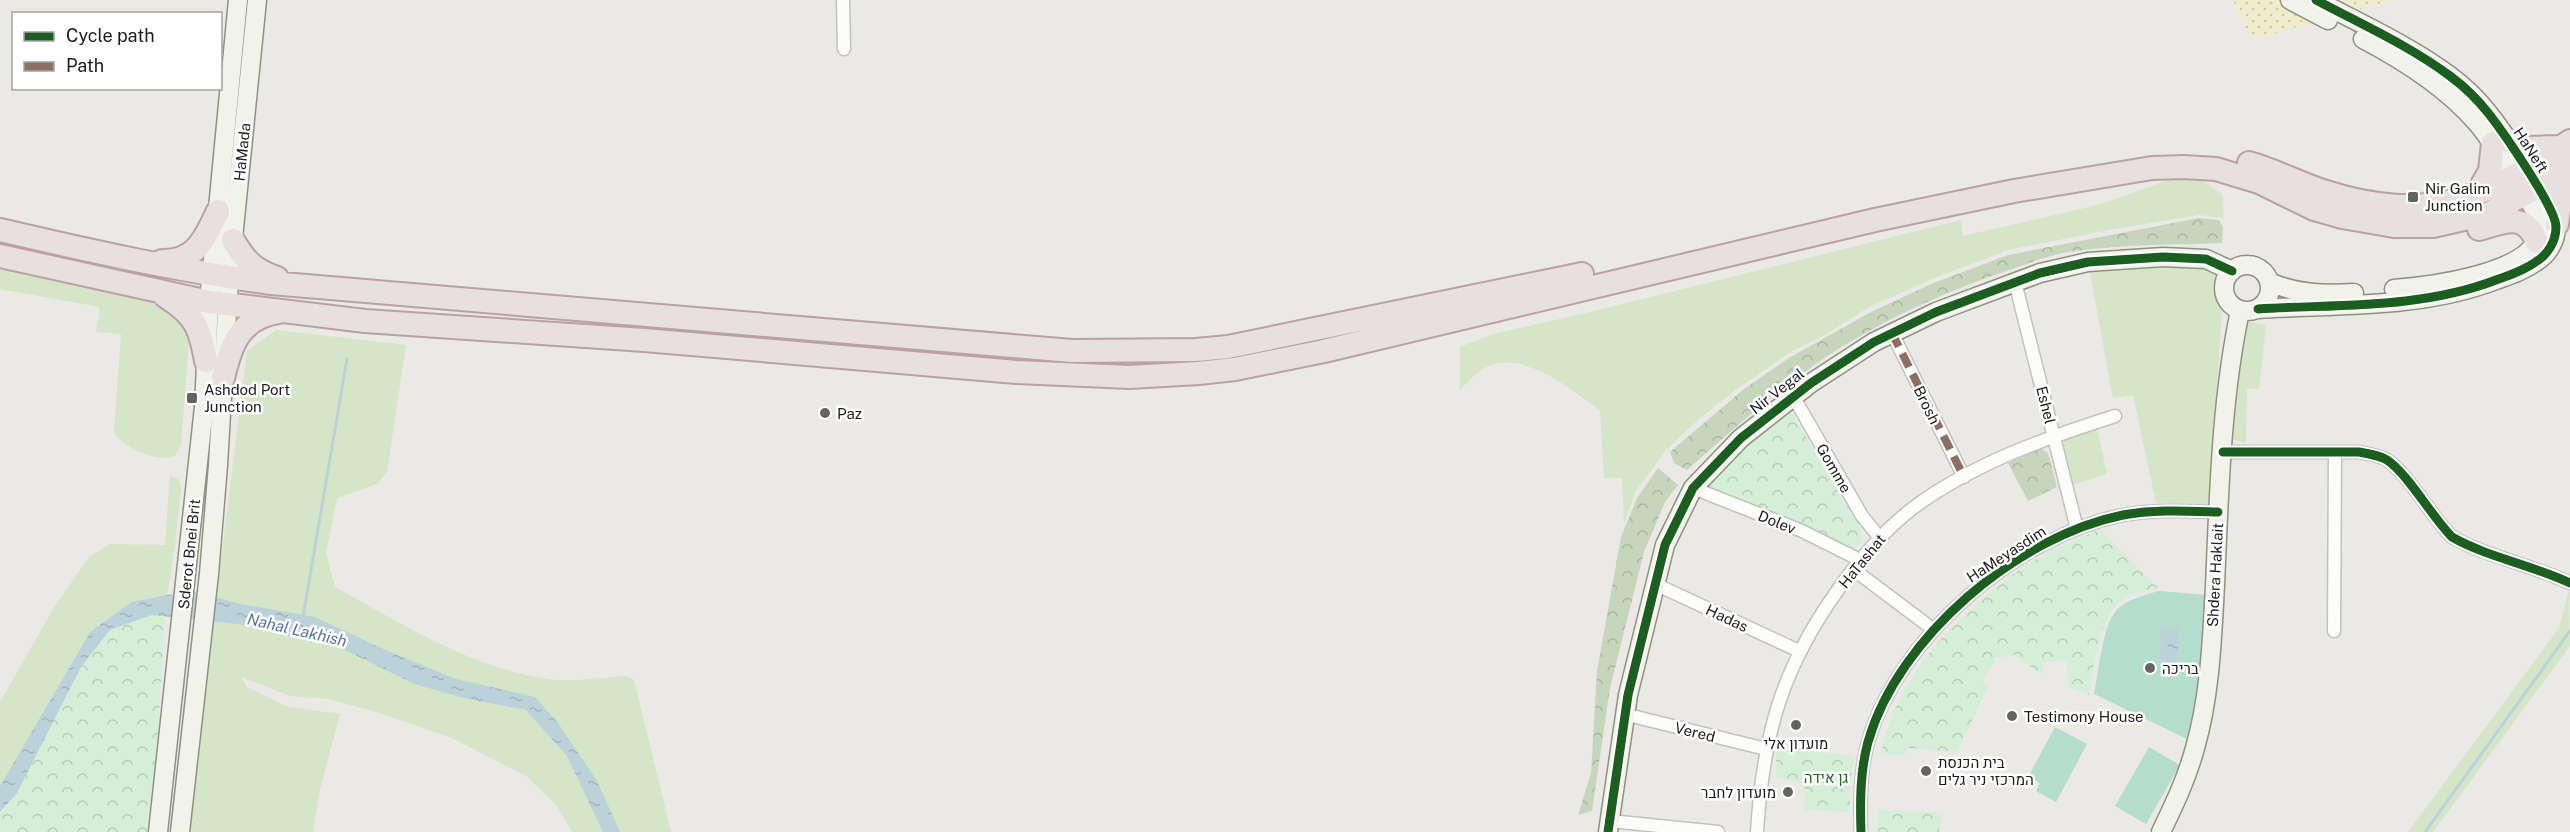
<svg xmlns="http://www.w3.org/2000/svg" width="2570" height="832" font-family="'Public Sans',Heebo,sans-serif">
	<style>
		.grass { fill: #d5e5c7 }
		.forest { fill: url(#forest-crowns) }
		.sand { fill: url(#sand-dots) }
		.park { fill: url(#park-crowns) }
		.pitch { fill: #b5ddce }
		.water { fill: url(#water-ripples) }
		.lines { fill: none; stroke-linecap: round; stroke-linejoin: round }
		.stream { stroke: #bcd2da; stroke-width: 3 }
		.street-casing { stroke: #c1c1bf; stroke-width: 15 }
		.secondary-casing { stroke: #8f9280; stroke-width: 21 }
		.highway-casing { stroke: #bba0a6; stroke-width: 26 }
		.street { stroke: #fcfcfb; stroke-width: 12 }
		.secondary { stroke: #f1f2ea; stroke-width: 18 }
		.highway { stroke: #e8dfdf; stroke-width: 22 }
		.quiet { stroke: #8d6e63; stroke-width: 8; stroke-dasharray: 15 8; stroke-linecap: butt }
		.cycleway-casing { stroke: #fff; stroke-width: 13 }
		.cycleway { stroke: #1b5e20; stroke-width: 9 }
		.poi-dot { fill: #646462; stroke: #fff; stroke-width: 2 }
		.labels { text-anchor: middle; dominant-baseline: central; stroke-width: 5; stroke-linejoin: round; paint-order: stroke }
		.street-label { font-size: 15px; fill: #1c1c1c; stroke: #fff }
		.poi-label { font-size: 15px; fill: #1c1c1c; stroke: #fff; text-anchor: start }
		.park-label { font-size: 15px; fill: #176d25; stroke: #fff }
		.water-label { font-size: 16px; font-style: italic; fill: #5475a1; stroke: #fff }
	</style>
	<defs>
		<pattern id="forest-crowns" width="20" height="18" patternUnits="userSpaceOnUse" patternTransform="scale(1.5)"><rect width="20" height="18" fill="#c5d6bd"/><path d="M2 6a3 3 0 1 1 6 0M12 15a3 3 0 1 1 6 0" fill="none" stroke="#a9b7a2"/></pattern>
		<pattern id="sand-dots" width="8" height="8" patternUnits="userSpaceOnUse" patternTransform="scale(1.5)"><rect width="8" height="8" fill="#f1eccc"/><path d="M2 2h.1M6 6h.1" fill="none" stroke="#cecaaf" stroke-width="1.8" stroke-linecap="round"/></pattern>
		<pattern id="park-crowns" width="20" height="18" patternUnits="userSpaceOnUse" patternTransform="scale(1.5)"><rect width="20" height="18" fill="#d5eed7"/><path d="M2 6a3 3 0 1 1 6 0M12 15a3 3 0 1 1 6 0" fill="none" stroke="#b6ccb8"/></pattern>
		<pattern id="water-ripples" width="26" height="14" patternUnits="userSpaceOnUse" patternTransform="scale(1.5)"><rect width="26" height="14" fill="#bcd2da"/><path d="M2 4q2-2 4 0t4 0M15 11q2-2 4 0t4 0" fill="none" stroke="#a1b4ba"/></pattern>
	</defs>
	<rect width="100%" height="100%" fill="#eae9e5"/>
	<path class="grass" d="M2172 179H2199L2222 194 2224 218 2199 215 2109 230 2008 250 1932 279 1869 307 1825 335 1790 352 1738 388 1699 419 1667 449 1635 492 1624 524 1622 478H1604L1600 410C1570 389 1518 344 1480 371 1473 376 1466 384 1460 390V347L1493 334 1582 314 1961 220 1963 236 2098 205Z
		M0 266 149 301 178 314 189 341 181 445 175 456C158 463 122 448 114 432L121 334 96 332 100 307 0 289Z
		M2225 266 2210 492 2207 505 2156 503 2133 395 2113 398 2090 273 2103 268Z
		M2241 321 2266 325 2259 389H2247L2246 443 2230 439Z
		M276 330 406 345 387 472 377 484 337 498 326 553 335 587C402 624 471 668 548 679 571 683 602 677 626 676L634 680 671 832H572L557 806 526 776 452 738 370 710 327 699 290 696 241 677 247 687 288 707 340 714 320 789 313 832H187L247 351Z
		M2097 429 2107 474 2072 485 2063 444 2066 438Z
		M170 475 179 480 181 488 175 546 167 595 131 602 90 632 0 786V702L55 606 89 557 110 544 165 545Z
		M2569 590 2570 646 2433 832H2408L2559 628Z"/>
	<path class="forest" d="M2199 218 2219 220 2223 227 2222 243C2171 245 2119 244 2068 252 2041 257 2013 269 1986 278 1924 301 1863 330 1809 369 1766 399 1727 435 1687 470L1674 463 1670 452 1744 389 1789 358 1869 313 1931 284 2008 255Z
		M2040 448 2048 453 2057 487 2028 501 2008 463Z
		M1658 468 1678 485 1665 502 1644 552 1610 688 1592 811 1578 815 1591 773 1597 671 1621 537 1637 498Z"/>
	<path class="sand" d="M2233 0H2392L2251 40Z"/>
	<path class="park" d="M1789 408 1860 528 1862 542 1857 548H1851L1709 486 1707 483Z
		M2100 529 2158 588C2149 590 2139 591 2130 595 2098 608 2095 665 2089 695L2069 687 2067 660 2043 662V675L2014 655 1996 658 1982 683 1988 687 1957 752 1907 748 1905 755H1881C1894 679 1957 614 2018 571 2043 553 2072 541 2100 529Z
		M152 615 165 616 158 734 147 832H0V812L17 793 81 667 110 630Z
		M1776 747 1855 756 1850 786V812L1804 810 1805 789 1797 781 1776 777Z
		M1878 810 1943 813 1939 832H1878Z"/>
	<path class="pitch" d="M2159 591 2207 595C2204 625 2204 718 2187 739L2094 694C2098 674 2103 630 2113 615 2123 600 2144 595 2159 591Z
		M2055 727 2087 744 2056 802 2036 791 2040 783 2028 777Z
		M2149 747 2180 765 2146 824 2115 806Z"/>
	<path class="water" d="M195 592 241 604 315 617 383 649 456 679 535 697 558 723 597 781 620 832H603L567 756 526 710 464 698 414 684 341 648 238 624 152 615 110 630 81 667 17 793 0 812V786L90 632 131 602 167 595Z
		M2161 627 2179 628 2176 674 2159 673Z"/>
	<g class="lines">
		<path class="stream" d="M303 617 347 359
			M2425 832 2570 631"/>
		<defs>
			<path id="street" d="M843 0 844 49
				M2015 282 2077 529
				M1892 333 1964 477
				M1793 396 1862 516 1880 538
				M2223 452H2359C2368 454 2379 455 2387 460 2408 474 2432 517 2452 537 2487 557 2532 565 2570 583
				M1693 488 1802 531 1860 560
				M1853 569 1934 630
				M1655 584 1799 651
				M2334 631 2335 452
				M1624 714 1766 749
				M1610 821 1718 832
				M1757 832C1763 734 1782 667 1840 587 1862 556 1886 528 1917 505 1977 462 2046 438 2115 416
				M1861 832C1860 802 1860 771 1868 742 1898 637 2018 536 2123 515 2154 509 2187 511 2218 512"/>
			<path id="secondary" d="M2290 0 2328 20
				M2363 39C2403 60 2447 88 2477 123 2494 143 2506 165 2520 187 2530 201 2547 224 2537 241 2518 275 2430 286 2394 289
				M2224 288a23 23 0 1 1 46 0a23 23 0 1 1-46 0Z
				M2269 282C2297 294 2324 295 2354 293
				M2258 309C2338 304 2420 309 2496 280 2510 275 2525 270 2537 261 2548 254 2556 241 2556 227 2556 208 2503 132 2489 114 2478 100 2465 87 2450 76 2410 46 2361 24 2316 0
				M158 832 204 407 209 302 238 0
				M180 832 209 574 218 465 229 278 257 0
				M1608 832 1628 695 1665 545 1693 488 1741 438 1811 383 1874 342 1936 312 2040 273 2088 262 2163 257 2206 259 2232 271
				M2161 832C2174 805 2187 778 2195 748 2210 696 2212 640 2215 586 2219 495 2221 400 2240 311"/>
			<path id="highway" d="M2508 141 2527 148 2561 147
				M2249 163C2275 170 2300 184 2326 192 2428 224 2486 199 2570 141
				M2476 195 2490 171 2493 143
				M2557 224 2561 194 2570 175
				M2479 229C2504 222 2525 211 2537 242
				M0 230C90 251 179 271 271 283L1072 351 1196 350 1228 347 1582 274
				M233 240C246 262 253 269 277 278
				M0 256 209 302 365 321 644 340 1016 372 1129 377 1199 373 1235 369 1324 351 1875 220 2014 191 2152 168 2184 167 2216 169 2259 182 2314 209 2342 217 2394 226H2433L2490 213 2537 187 2570 163
				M162 261C196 262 205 238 218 211
				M165 296C195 315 200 327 206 361
				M223 378C231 344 240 318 279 312"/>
		</defs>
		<use href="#street" class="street-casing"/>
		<use href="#secondary" class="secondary-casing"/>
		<use href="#highway" class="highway-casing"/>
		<use href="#street" class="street"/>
		<use href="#secondary" class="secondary"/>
		<use href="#highway" class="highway"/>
		<path class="quiet" d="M1892 333 1964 477"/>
		<defs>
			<path id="cycleway" d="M2258 309C2338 304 2420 309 2496 280 2510 275 2525 270 2537 261 2548 254 2556 241 2556 227 2556 208 2503 132 2489 114 2478 100 2465 87 2450 76 2410 46 2361 24 2316 0
				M2223 452H2359C2368 454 2379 455 2387 460 2408 474 2432 517 2452 537 2487 557 2532 565 2570 583
				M1608 832 1628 695 1665 545 1693 488 1741 438 1811 383 1874 342 1936 312 2040 273 2088 262 2163 257 2206 259 2232 271
				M1861 832C1860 802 1860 771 1868 742 1898 637 2018 536 2123 515 2154 509 2187 511 2218 512"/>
		</defs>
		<use href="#cycleway" class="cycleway-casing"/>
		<use href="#cycleway" class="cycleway"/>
	</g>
	<g class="poi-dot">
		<rect x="2407" y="191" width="12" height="12" rx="3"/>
		<rect x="186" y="392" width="12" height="12" rx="3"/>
		<circle cx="825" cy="413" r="6"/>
		<circle cx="2150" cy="668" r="6"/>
		<circle cx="2012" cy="716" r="6"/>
		<circle cx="1796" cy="725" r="6"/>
		<circle cx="1926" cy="771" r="6"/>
		<circle cx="1788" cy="792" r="6"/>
	</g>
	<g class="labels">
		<g class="street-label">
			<text transform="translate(2531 150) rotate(57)">HaNeft</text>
			<text transform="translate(242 152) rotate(-84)">HaMada</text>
			<text transform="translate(1777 391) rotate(-38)">Nir Vegal</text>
			<text transform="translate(1927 405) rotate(64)">Brosh</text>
			<text transform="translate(2046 405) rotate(76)">Eshel</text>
			<text transform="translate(1834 468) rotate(60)">Gomme</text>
			<text transform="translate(1777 522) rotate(22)">Dolev</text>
			<text transform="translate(189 554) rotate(-84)">Sderot Bnei Brit</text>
			<text transform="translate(2006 554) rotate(-33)">HaMeyasdim</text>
			<text transform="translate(1862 561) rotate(-51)">HaTashat</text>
			<text transform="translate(2215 575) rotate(-87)">Shdera Haklait</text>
			<text transform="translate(1727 618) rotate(25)">Hadas</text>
			<text transform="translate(1695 732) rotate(14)">Vered</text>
		</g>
		<g class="poi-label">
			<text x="2425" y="188">Nir Galim<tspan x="2425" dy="17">Junction</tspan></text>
			<text x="204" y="389">Ashdod Port<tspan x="204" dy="17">Junction</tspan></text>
			<text x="837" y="413">Paz</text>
			<text x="2162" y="668">בריכה</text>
			<text x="2024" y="716">Testimony House</text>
			<text x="1796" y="743" text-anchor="middle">מועדון אלי</text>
			<text x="1938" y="762">בית הכנסת<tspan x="1938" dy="17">המרכזי ניר גלים</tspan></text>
			<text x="1776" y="792" text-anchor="end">מועדון לחבר</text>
		</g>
		<g class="park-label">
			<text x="1826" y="777">גן אידה</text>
		</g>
		<g class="water-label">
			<text transform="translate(297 630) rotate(13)">Nahal Lakhish</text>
		</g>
	</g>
	<rect x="12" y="12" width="210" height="78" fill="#ffffff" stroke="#a4a4a4" stroke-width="1.5"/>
	<rect x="24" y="32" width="30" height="9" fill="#1b5e20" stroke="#a4a4a4" stroke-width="1.5"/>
	<text x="66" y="42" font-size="18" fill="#1c1c1c">Cycle path</text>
	<rect x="24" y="62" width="30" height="9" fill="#8d6e63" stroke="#a4a4a4" stroke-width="1.5"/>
	<text x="66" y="72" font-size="18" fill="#1c1c1c">Path</text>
</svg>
